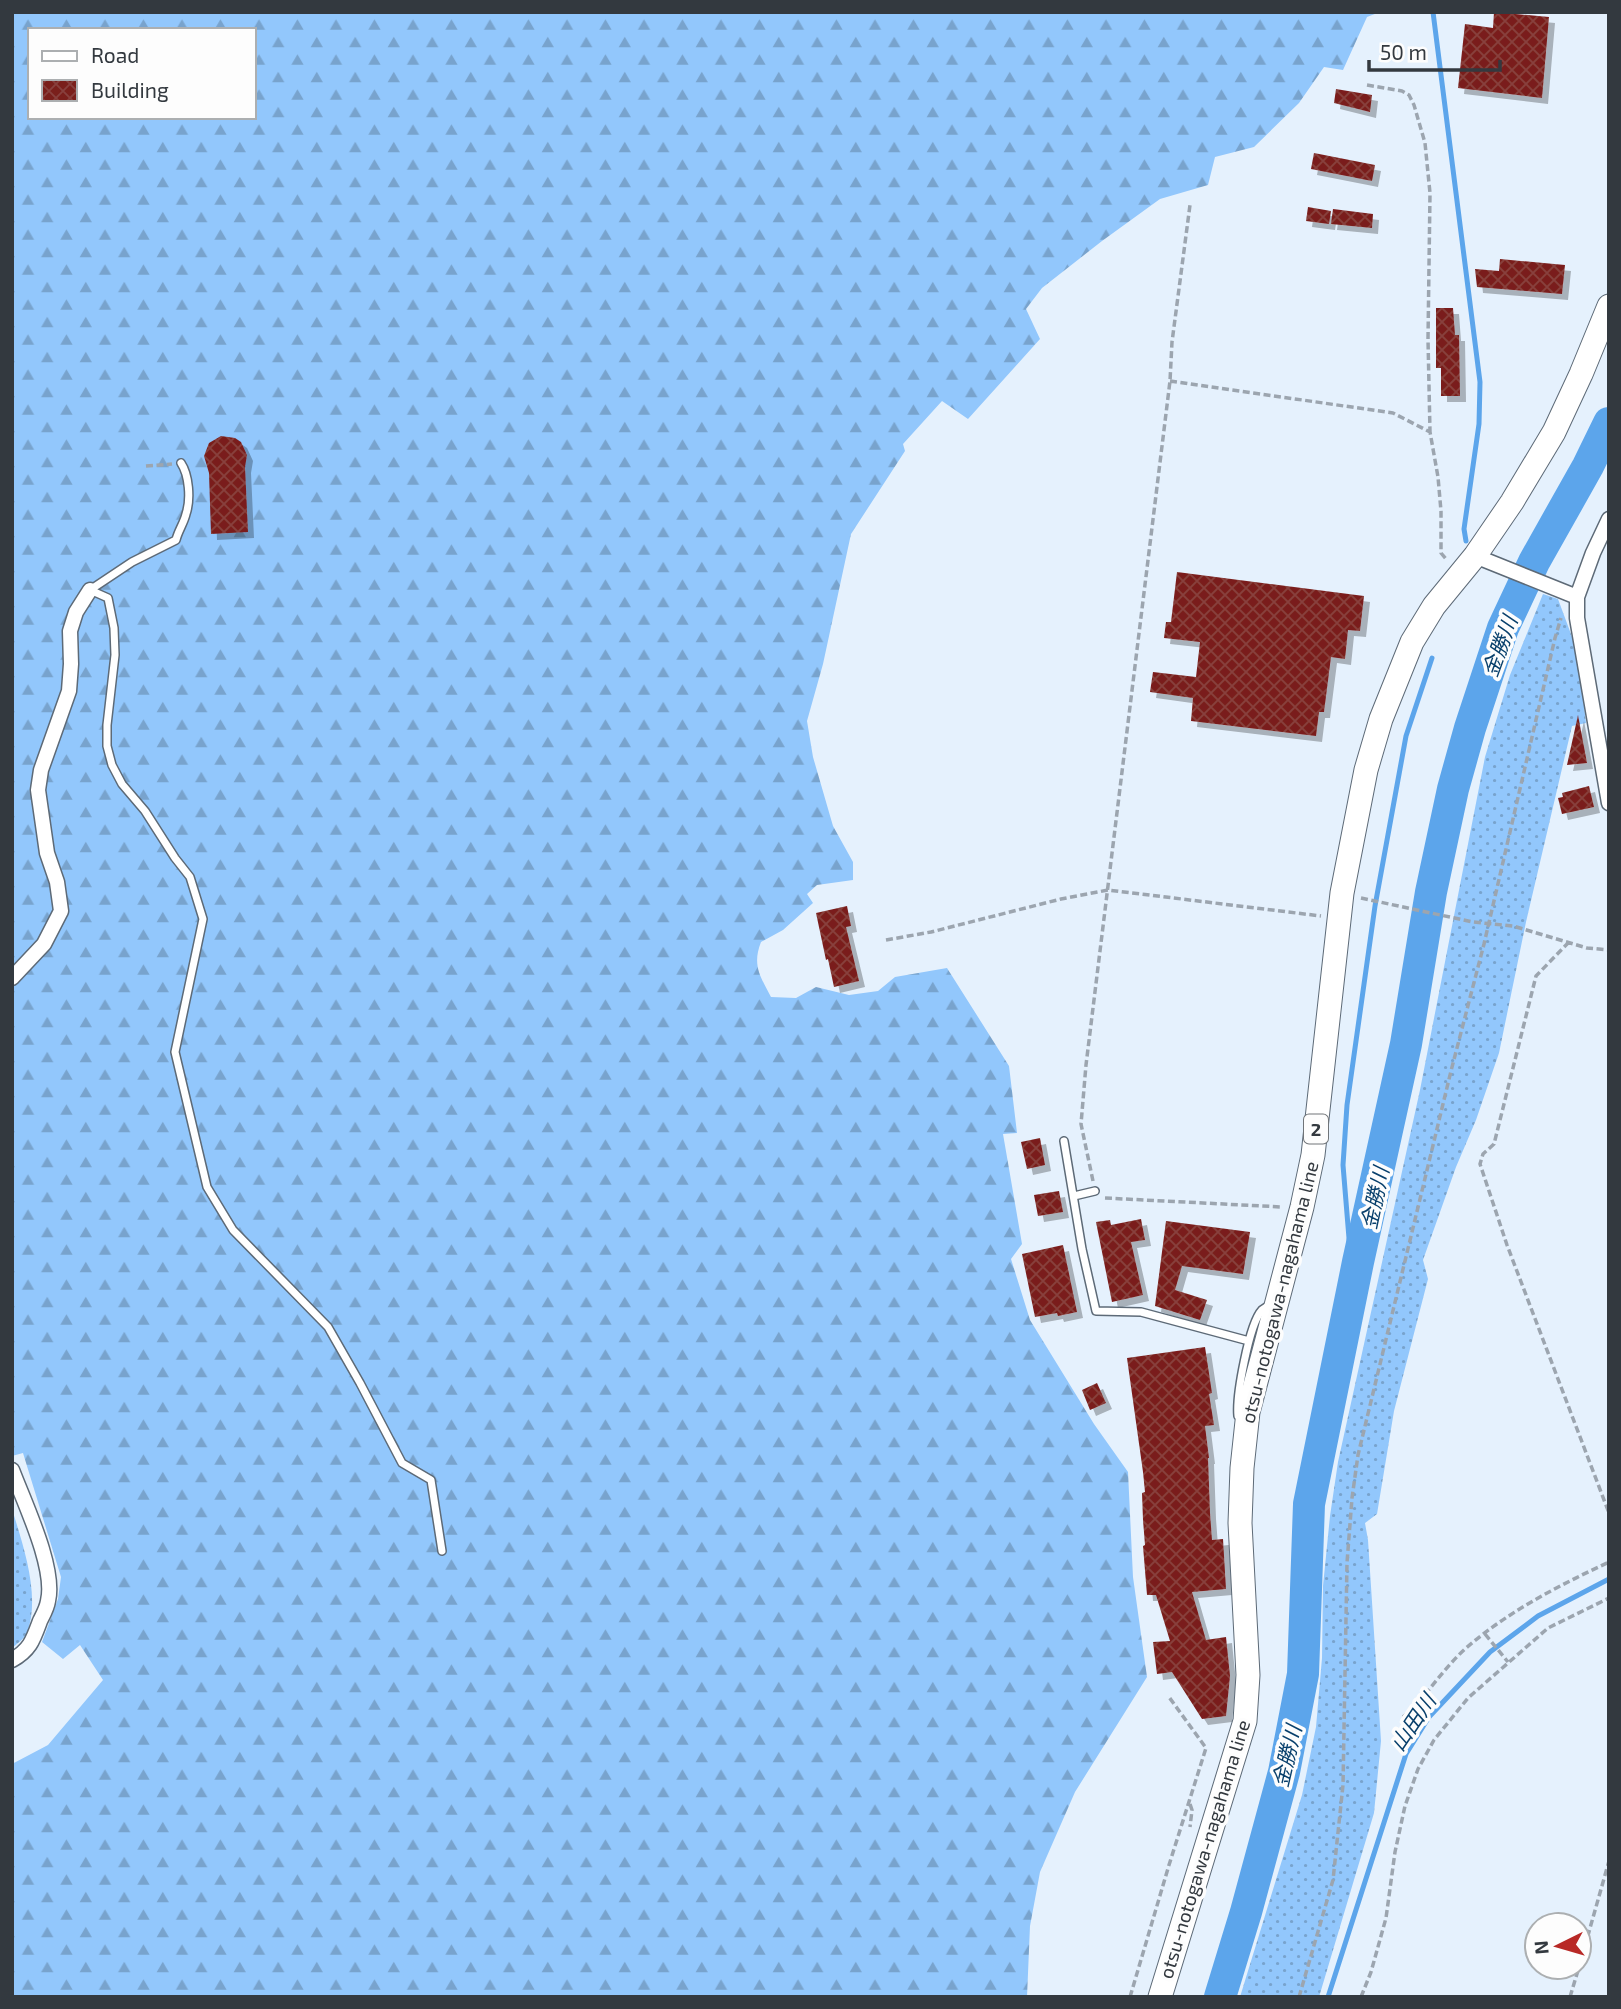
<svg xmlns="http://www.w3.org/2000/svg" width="1621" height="2009" font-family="'Exo 2','Noto Sans JP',sans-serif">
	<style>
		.grass { fill: url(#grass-dots) }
		.forest { fill: url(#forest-firs); fill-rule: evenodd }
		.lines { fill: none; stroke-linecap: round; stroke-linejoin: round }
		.stream { stroke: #5ca5eb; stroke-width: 5 }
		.river { stroke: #5ca5eb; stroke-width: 32 }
		.building { fill: url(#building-cross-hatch); filter: url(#shadow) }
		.service-casing { stroke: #5d6a77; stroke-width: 10 }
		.minor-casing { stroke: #5d6a77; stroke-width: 17 }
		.primary-casing { stroke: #5d6a77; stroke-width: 25 }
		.path { stroke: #9ca5af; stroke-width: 3.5; stroke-dasharray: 7 3.5; stroke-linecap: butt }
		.service { stroke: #fff; stroke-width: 7 }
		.minor { stroke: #fff; stroke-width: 14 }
		.primary { stroke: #fff; stroke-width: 23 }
		.labels { text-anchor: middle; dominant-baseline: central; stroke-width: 7; stroke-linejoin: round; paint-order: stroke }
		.shield { fill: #fdfdfd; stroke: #707478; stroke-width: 2 }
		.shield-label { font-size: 18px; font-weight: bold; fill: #33393f }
		.street-label { font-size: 19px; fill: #33393f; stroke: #fdfdfd }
		.water-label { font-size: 21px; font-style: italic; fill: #09406c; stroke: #fdfdfd }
	</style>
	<defs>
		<pattern id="grass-dots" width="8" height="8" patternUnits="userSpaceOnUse" patternTransform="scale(1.75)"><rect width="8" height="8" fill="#92c7fc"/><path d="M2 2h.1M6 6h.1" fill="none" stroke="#78a3cd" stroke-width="1.8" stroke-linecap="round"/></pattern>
		<pattern id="forest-firs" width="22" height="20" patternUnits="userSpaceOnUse" patternTransform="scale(1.75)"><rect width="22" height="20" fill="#92c7fc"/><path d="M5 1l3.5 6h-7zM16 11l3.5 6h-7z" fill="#78a3cd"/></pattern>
		<pattern id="building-cross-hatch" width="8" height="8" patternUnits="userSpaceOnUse" patternTransform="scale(1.75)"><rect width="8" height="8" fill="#7a1f1b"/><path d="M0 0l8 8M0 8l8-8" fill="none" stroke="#88403d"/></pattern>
		<filter id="shadow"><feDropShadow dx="6" dy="6" stdDeviation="0" flood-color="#0004"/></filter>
	</defs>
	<rect width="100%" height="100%" fill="#e5f1fd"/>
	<path class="grass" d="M1543 594 1558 599 1578 653 1586 723 1572 726 1526 922 1499 1053 1476 1120 1456 1167 1423 1260 1428 1279 1394 1411 1377 1514 1365 1523 1368 1540 1381 1741 1374 1813 1319 1997H1240L1302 1795 1316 1727 1322 1658 1323 1586 1330 1516 1338 1462 1420 1090 1485 757 1510 675Z
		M12 1509C23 1545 41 1596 27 1633 24 1639 17 1644 12 1648Z"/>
	<path class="forest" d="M12 12H1380L1367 17 1343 70 1324 67 1299 103 1254 147 1215 157 1208 185 1160 199 1102 241 1042 288 1026 309 1040 339 968 419 942 401 903 444 905 451 851 534 823 664 807 721 813 757 833 826 853 862V880L817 885 807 894 813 903 783 930 761 942C752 965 760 976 771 997L796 998 816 987 849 995 878 991 895 977 947 968 1009 1066 1017 1133 1003 1134 1022 1244 1011 1259 1030 1320 1094 1424 1128 1472 1133 1577 1147 1677 1075 1792 1040 1872 1030 1926 1027 1997H12V1764L48 1745 103 1680 80 1645 63 1659 42 1642 58 1599 61 1577 23 1453 12 1456ZM30 30H254V117H30Z"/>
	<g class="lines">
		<path class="stream" d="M1433 12 1480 382 1479 424 1464 529 1466 541
			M1353 1287 1343 1165 1347 1105 1375 906 1406 736 1432 658
			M1328 1997 1406 1754 1429 1717 1490 1652 1538 1616 1609 1579"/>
		<path class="river" d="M1220 1997 1246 1912 1284 1772 1303 1674 1309 1504 1358 1262 1406 1044 1431 892 1453 789 1470 728 1503 628 1534 562 1588 466 1609 423"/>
	</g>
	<path class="building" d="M1494 12 1549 17 1542 98 1458 88 1465 24 1493 28Z
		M1336 89 1372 95 1370 112 1334 103Z
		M1314 153 1375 165 1372 181 1311 169Z
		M1308 207 1331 211 1329 224 1306 221Z
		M1333 209 1373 214 1372 228 1331 224Z
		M1500 259 1565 265 1562 294 1477 287 1475 269 1499 271Z
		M1436 308H1453L1455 335H1459L1460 396H1441V368H1436Z
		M221 436 235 438 241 442 247 455 245 467 248 532 211 534 209 473 204 456 209 443Z
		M1177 572 1364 596 1360 631 1348 630 1345 659 1331 657 1324 712H1319L1316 736 1191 721 1193 698 1150 692 1153 672 1196 677 1200 642 1164 638 1166 622H1171Z
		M1578 715 1587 763 1567 765Z
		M1589 786 1594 807 1562 814 1558 798 1563 797 1562 793Z
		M847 906 851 926 846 927 859 981 834 987 828 959 826 960 816 913Z
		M1040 1138 1045 1165 1027 1169 1021 1142Z
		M1059 1191 1063 1212 1038 1216 1034 1195Z
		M1141 1219 1145 1240 1131 1242 1143 1295 1112 1302 1096 1222 1110 1220 1111 1225Z
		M1166 1221 1250 1232 1243 1274 1182 1266 1175 1290 1207 1300 1200 1320 1155 1306Z
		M1063 1245 1077 1312 1058 1316 1057 1313 1035 1317 1022 1254Z
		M1205 1347 1212 1393 1209 1394 1214 1425 1205 1426 1209 1458H1208L1210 1513 1212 1540 1223 1539 1226 1589 1192 1592 1206 1640 1226 1637 1230 1676 1226 1716 1202 1719 1172 1672 1157 1674 1153 1642 1170 1641 1156 1595H1147L1143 1546 1145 1545 1143 1520 1142 1493 1145 1492 1143 1472 1127 1358Z
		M1097 1383 1106 1403 1090 1410 1082 1390Z"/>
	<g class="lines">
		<defs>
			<path id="service" d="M90 590 108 598 114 628 115 655 107 725V746L112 765 122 784 145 811 175 858 190 877 203 919 175 1052 207 1187 233 1230 328 1327 360 1383 402 1463 431 1480 442 1551
				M90 590 132 562 176 540C178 531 184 523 186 514 191 499 189 475 181 463
				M1064 1141 1082 1249 1096 1311 1141 1312 1249 1341
				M1074 1196 1095 1191
				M1238 1416C1236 1396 1249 1324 1262 1310 1265 1308 1268 1306 1271 1304"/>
			<path id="minor" d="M1475 556 1577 597V618L1609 803
				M1577 597 1593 553 1609 519
				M12 978 44 944 61 911 57 882 47 853 38 790 41 770 69 691 71 664 70 631 76 612 90 590
				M12 1470C24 1502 56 1568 48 1601 47 1608 43 1615 40 1621 33 1640 30 1650 12 1660"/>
			<path id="primary" d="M1160 1997 1245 1721 1248 1675 1240 1523 1242 1468 1248 1412 1302 1207 1313 1155 1342 893 1366 770 1381 719 1412 642 1434 606 1475 556 1512 502 1554 432 1581 374 1609 306"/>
		</defs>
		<use href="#service" class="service-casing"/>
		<use href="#minor" class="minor-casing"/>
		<use href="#primary" class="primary-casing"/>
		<path class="path" d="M1367 85 1402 91 1409 95 1414 105 1425 143 1430 193 1428 339 1430 432
			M1170 381 1393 413 1430 432 1438 477 1441 511V553L1446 559
			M146 466 172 464
			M1361 898 1473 922 1513 926 1587 948 1609 950
			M886 940 931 932 1061 899 1108 890 1321 916
			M1569 942 1536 976 1494 1144 1483 1154 1480 1164 1507 1245 1609 1513
			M1093 1181 1081 1124 1086 1065 1170 381 1172 342 1190 205
			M1105 1198 1282 1207
			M1485 1634 1508 1662
			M1403 1717C1426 1697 1442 1670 1465 1649 1507 1612 1558 1586 1609 1562
			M1190 1804 1192 1810 1190 1827
			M1579 1967 1609 1861
			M1130 1997 1169 1865 1206 1748 1169 1697
			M1299 1997 1333 1880 1343 1785 1347 1563 1352 1498 1358 1455 1451 1071 1484 944 1555 638 1561 618
			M1361 1997 1371 1972 1386 1918 1395 1852 1405 1806 1418 1769 1434 1740 1468 1698 1548 1628 1609 1598
			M1570 1997 1579 1967"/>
		<use href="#service" class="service"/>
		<use href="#minor" class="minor"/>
		<use href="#primary" class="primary"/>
	</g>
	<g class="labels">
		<rect class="shield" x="1304" y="1114.5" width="24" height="29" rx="5"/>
		<g class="shield-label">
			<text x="1316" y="1129">2</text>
		</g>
		<g class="street-label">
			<text transform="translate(1279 1292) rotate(-76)">otsu-notogawa-nagahama line</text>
			<text transform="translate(1204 1849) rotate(-73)">otsu-notogawa-nagahama line</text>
		</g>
		<g class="water-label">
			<text transform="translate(1499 646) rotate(-70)">金勝川</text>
			<text transform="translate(1374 1198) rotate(-78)">金勝川</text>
			<text transform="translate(1412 1722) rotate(-56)">山田川</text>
			<text transform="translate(1286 1756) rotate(-77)">金勝川</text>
		</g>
	</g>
	<rect width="1621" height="2009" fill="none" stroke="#33393f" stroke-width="28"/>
	<rect x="28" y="28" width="228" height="91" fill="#fdfdfd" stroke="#acafb1" stroke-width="2"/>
	<rect x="42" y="51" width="35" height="10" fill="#ffffff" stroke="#acafb1" stroke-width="2"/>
	<text x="91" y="63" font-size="21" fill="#33393f">Road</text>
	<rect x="42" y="80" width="35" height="21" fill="url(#building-cross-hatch)" stroke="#acafb1" stroke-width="2"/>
	<text x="91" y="98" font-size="21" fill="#33393f">Building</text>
	<g transform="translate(1558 1946) rotate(265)"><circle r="33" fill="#fdfdfd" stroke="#acafb1" stroke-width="2"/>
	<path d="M0-5L12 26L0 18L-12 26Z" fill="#b82926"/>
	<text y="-10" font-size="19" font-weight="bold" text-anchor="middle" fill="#33393f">N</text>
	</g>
	<path d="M1369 60v10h131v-10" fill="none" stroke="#33393f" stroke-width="3.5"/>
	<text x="1380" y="60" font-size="21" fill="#33393f" stroke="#fdfdfd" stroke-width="5" paint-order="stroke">50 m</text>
</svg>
